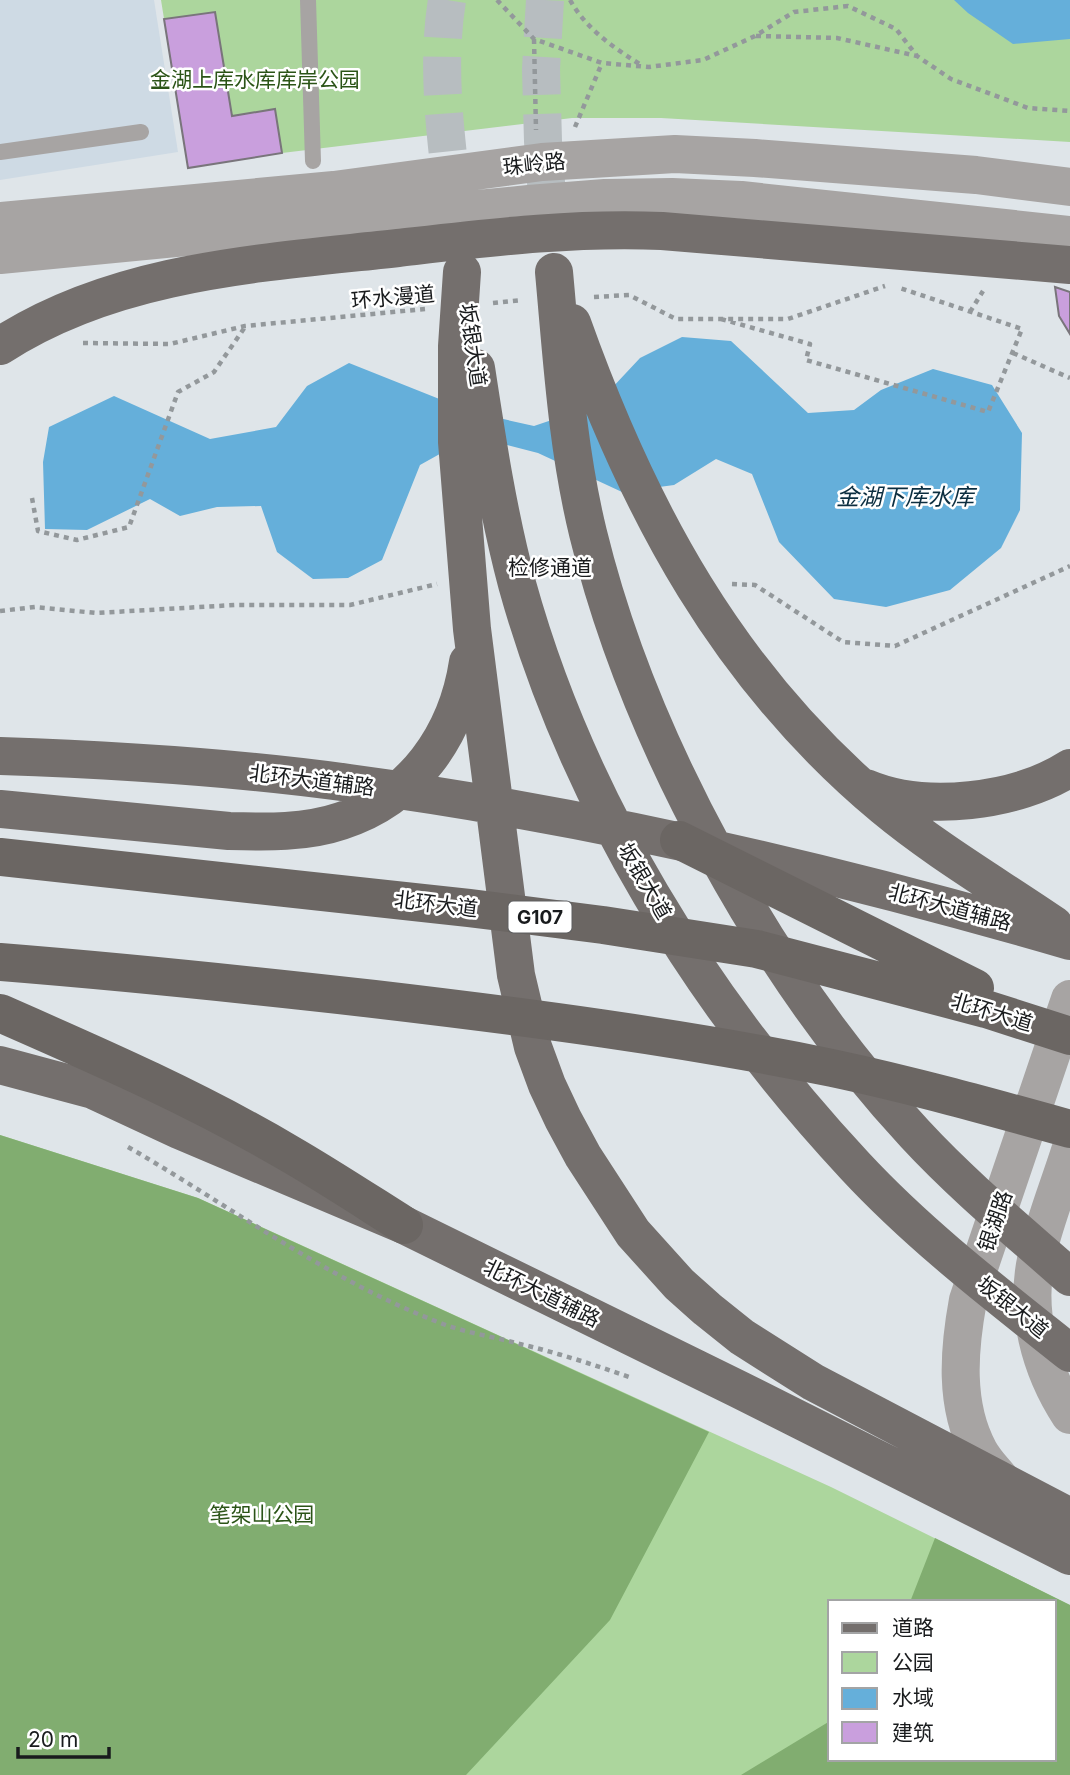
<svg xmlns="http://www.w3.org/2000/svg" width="1070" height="1775" font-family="Inter,'Noto Sans SC',sans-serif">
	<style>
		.built { fill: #cedae4 }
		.green { fill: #acd69d; fill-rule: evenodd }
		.forest { fill: #81ad70 }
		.water { fill: #65afda }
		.building { fill: #c99fdd; stroke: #79757b; stroke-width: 2 }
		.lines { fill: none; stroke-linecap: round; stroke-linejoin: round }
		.primary-tunnel { stroke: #b7bdc0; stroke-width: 38; stroke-dasharray: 38 19; stroke-linecap: butt }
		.path { stroke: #93989b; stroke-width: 4.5; stroke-dasharray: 5 5; stroke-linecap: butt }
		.service { stroke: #a7a4a3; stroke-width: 16 }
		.tertiary { stroke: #a7a4a3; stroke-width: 38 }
		.primary { stroke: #746f6d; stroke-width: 38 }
		.trunk { stroke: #6b6663; stroke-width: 38 }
		.labels { text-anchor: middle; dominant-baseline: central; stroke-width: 5; stroke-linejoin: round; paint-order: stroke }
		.shield { fill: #fff; stroke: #5e5f61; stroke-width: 2 }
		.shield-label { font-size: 19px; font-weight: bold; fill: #191b1d }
		.park-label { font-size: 21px; fill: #2b5417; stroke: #fff }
		.street-label { font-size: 21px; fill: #191b1d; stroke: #fff }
		.water-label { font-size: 23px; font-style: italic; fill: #0c2e40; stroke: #fff }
	</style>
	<rect width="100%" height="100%" fill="#dfe5e9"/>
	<path class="built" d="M0 0H154L178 152 0 180Z"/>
	<path class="green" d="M161 0H1070V142L661 118H572L282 153 188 168Z
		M0 1135 198 1198 831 1487 1070 1605V1775H0ZM830 1602H1054V1759H830Z"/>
	<path class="forest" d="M0 1135 198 1198 709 1432 610 1620 466 1775H0Z
		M935 1538 1070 1605V1775H741L830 1721V1759H1054V1602H910Z"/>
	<path class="water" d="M954 0H1070V39L1013 44 968 13Z
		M682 337 731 341 808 413 854 410 881 390 933 369 992 385 1022 433 1020 510 1001 548 950 590 886 607 834 599 779 542 752 474 716 459 674 485 622 492 538 453 472 436 420 465 382 560 348 578 313 579 277 552 261 506 217 507 180 516 150 499 87 530 45 529 43 462 49 427 114 396 210 439 276 427 307 386 349 363 472 412 534 426 596 405 640 358Z"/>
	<path class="building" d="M215 12 232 116 275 109 282 153 188 168 164 19Z
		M1055 287 1070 292V334L1059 316Z"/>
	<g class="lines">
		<path class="primary-tunnel" d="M447 0C436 68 446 139 454 207
			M545 0 541 69 543 141 547 196"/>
		<path class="path" d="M497 0 534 39 602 63 649 67 703 60 755 36 794 12 848 6 896 29 917 56 951 79 1028 108 1070 111
			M570 0C587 30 613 47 641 65
			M756 36 837 38 917 56
			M534 39 536 130
			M575 127 602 63
			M594 297 629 295 676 319H788L885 286
			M493 303 522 300
			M970 312 983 291
			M721 319 810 344 806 360 988 412 1022 329 900 288
			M83 343 170 344 245 326 425 309
			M1013 353 1070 378
			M32 498 38 531 77 540 129 527 178 392 214 372 245 327
			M732 584 755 585 843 642 895 646 1070 566
			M0 611 35 607 96 613 235 605H350L437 584
			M128 1147C232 1207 329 1281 443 1324 467 1333 495 1337 520 1344 558 1353 595 1365 632 1378"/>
		<path class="service" d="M308 0 313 161
			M0 152 141 132"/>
		<path class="tertiary" d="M0 221 334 190 542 162 675 154 755 158 976 175 1070 187
			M0 255 529 204 605 198 672 197 741 200 1070 235
			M1070 1151C1059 1186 1045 1220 1037 1255 1024 1311 1040 1369 1070 1415
			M1002 1481C995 1472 985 1462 979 1451 954 1405 959 1349 968 1300L1070 999"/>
		<path class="primary" d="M462 272 457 346V442L472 629 516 975 533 1047 547 1085 563 1119 583 1156 633 1233 679 1284 707 1309 742 1337 813 1382 1070 1517
			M554 272C562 359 567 447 588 533 639 742 769 977 915 1134 963 1186 1018 1231 1070 1277
			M572 323C639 511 728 677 884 807 937 851 997 886 1054 925
			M0 346C117 270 263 263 398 248 486 238 574 227 662 231L1070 265
			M476 368C487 440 498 513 517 584 577 801 702 1002 855 1166 920 1236 996 1294 1070 1353
			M0 756C116 760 234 767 349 783 594 816 833 872 1070 941
			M866 788C925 813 1017 802 1070 768
			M0 809 229 831C266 832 306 833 341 821 413 798 457 735 468 662
			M0 1065 93 1090 179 1130 404 1225 738 1389 1070 1556"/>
		<path class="trunk" d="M679 840 975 988
			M0 857 469 908 603 925 757 949 986 1009 1070 1036
			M0 962C125 972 250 985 374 999 527 1017 681 1037 832 1068 912 1085 991 1107 1070 1129
			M0 1013C98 1056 197 1099 290 1154 328 1176 366 1201 404 1225"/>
	</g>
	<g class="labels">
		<rect class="shield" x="508.5" y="901.5" width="63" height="31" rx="5"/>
		<g class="shield-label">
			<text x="540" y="917">G107</text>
		</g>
		<g class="park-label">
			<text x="255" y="79">金湖上库水库库岸公园</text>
			<text x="262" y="1514">笔架山公园</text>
		</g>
		<g class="street-label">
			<text transform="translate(534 164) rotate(-6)">珠岭路</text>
			<text transform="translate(393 297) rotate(-5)">环水漫道</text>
			<text transform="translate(473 345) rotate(82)">坂银大道</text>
			<text x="550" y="567">检修通道</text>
			<text transform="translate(312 780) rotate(7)">北环大道辅路</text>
			<text transform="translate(645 881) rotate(60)">坂银大道</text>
			<text transform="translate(436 904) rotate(7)">北环大道</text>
			<text transform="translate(950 907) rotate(15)">北环大道辅路</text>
			<text transform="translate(992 1012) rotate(17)">北环大道</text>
			<text transform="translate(995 1221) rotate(-71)">银湖路</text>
			<text transform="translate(542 1293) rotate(26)">北环大道辅路</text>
			<text transform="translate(1013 1307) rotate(39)">坂银大道</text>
		</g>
		<g class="water-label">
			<text x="905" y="497">金湖下库水库</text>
		</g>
	</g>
	<rect x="828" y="1600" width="228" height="161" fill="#ffffff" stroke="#a3a4a5" stroke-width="2"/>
	<rect x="842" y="1623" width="35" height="10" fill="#746f6d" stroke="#a3a4a5" stroke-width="2"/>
	<text x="892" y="1635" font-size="21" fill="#191b1d">道路</text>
	<rect x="842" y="1652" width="35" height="21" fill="#acd69d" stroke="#a3a4a5" stroke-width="2"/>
	<text x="892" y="1670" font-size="21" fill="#191b1d">公园</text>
	<rect x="842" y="1688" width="35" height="21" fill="#65afda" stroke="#a3a4a5" stroke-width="2"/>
	<text x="892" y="1705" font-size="21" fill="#191b1d">水域</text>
	<rect x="842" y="1722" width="35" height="21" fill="#c99fdd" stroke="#a3a4a5" stroke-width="2"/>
	<text x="892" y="1740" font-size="21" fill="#191b1d">建筑</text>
	<path d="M18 1747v10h91v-10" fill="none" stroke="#191b1d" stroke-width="3.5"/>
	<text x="28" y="1747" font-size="21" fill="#191b1d" stroke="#ffffff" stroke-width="5" paint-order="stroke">20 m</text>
</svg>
